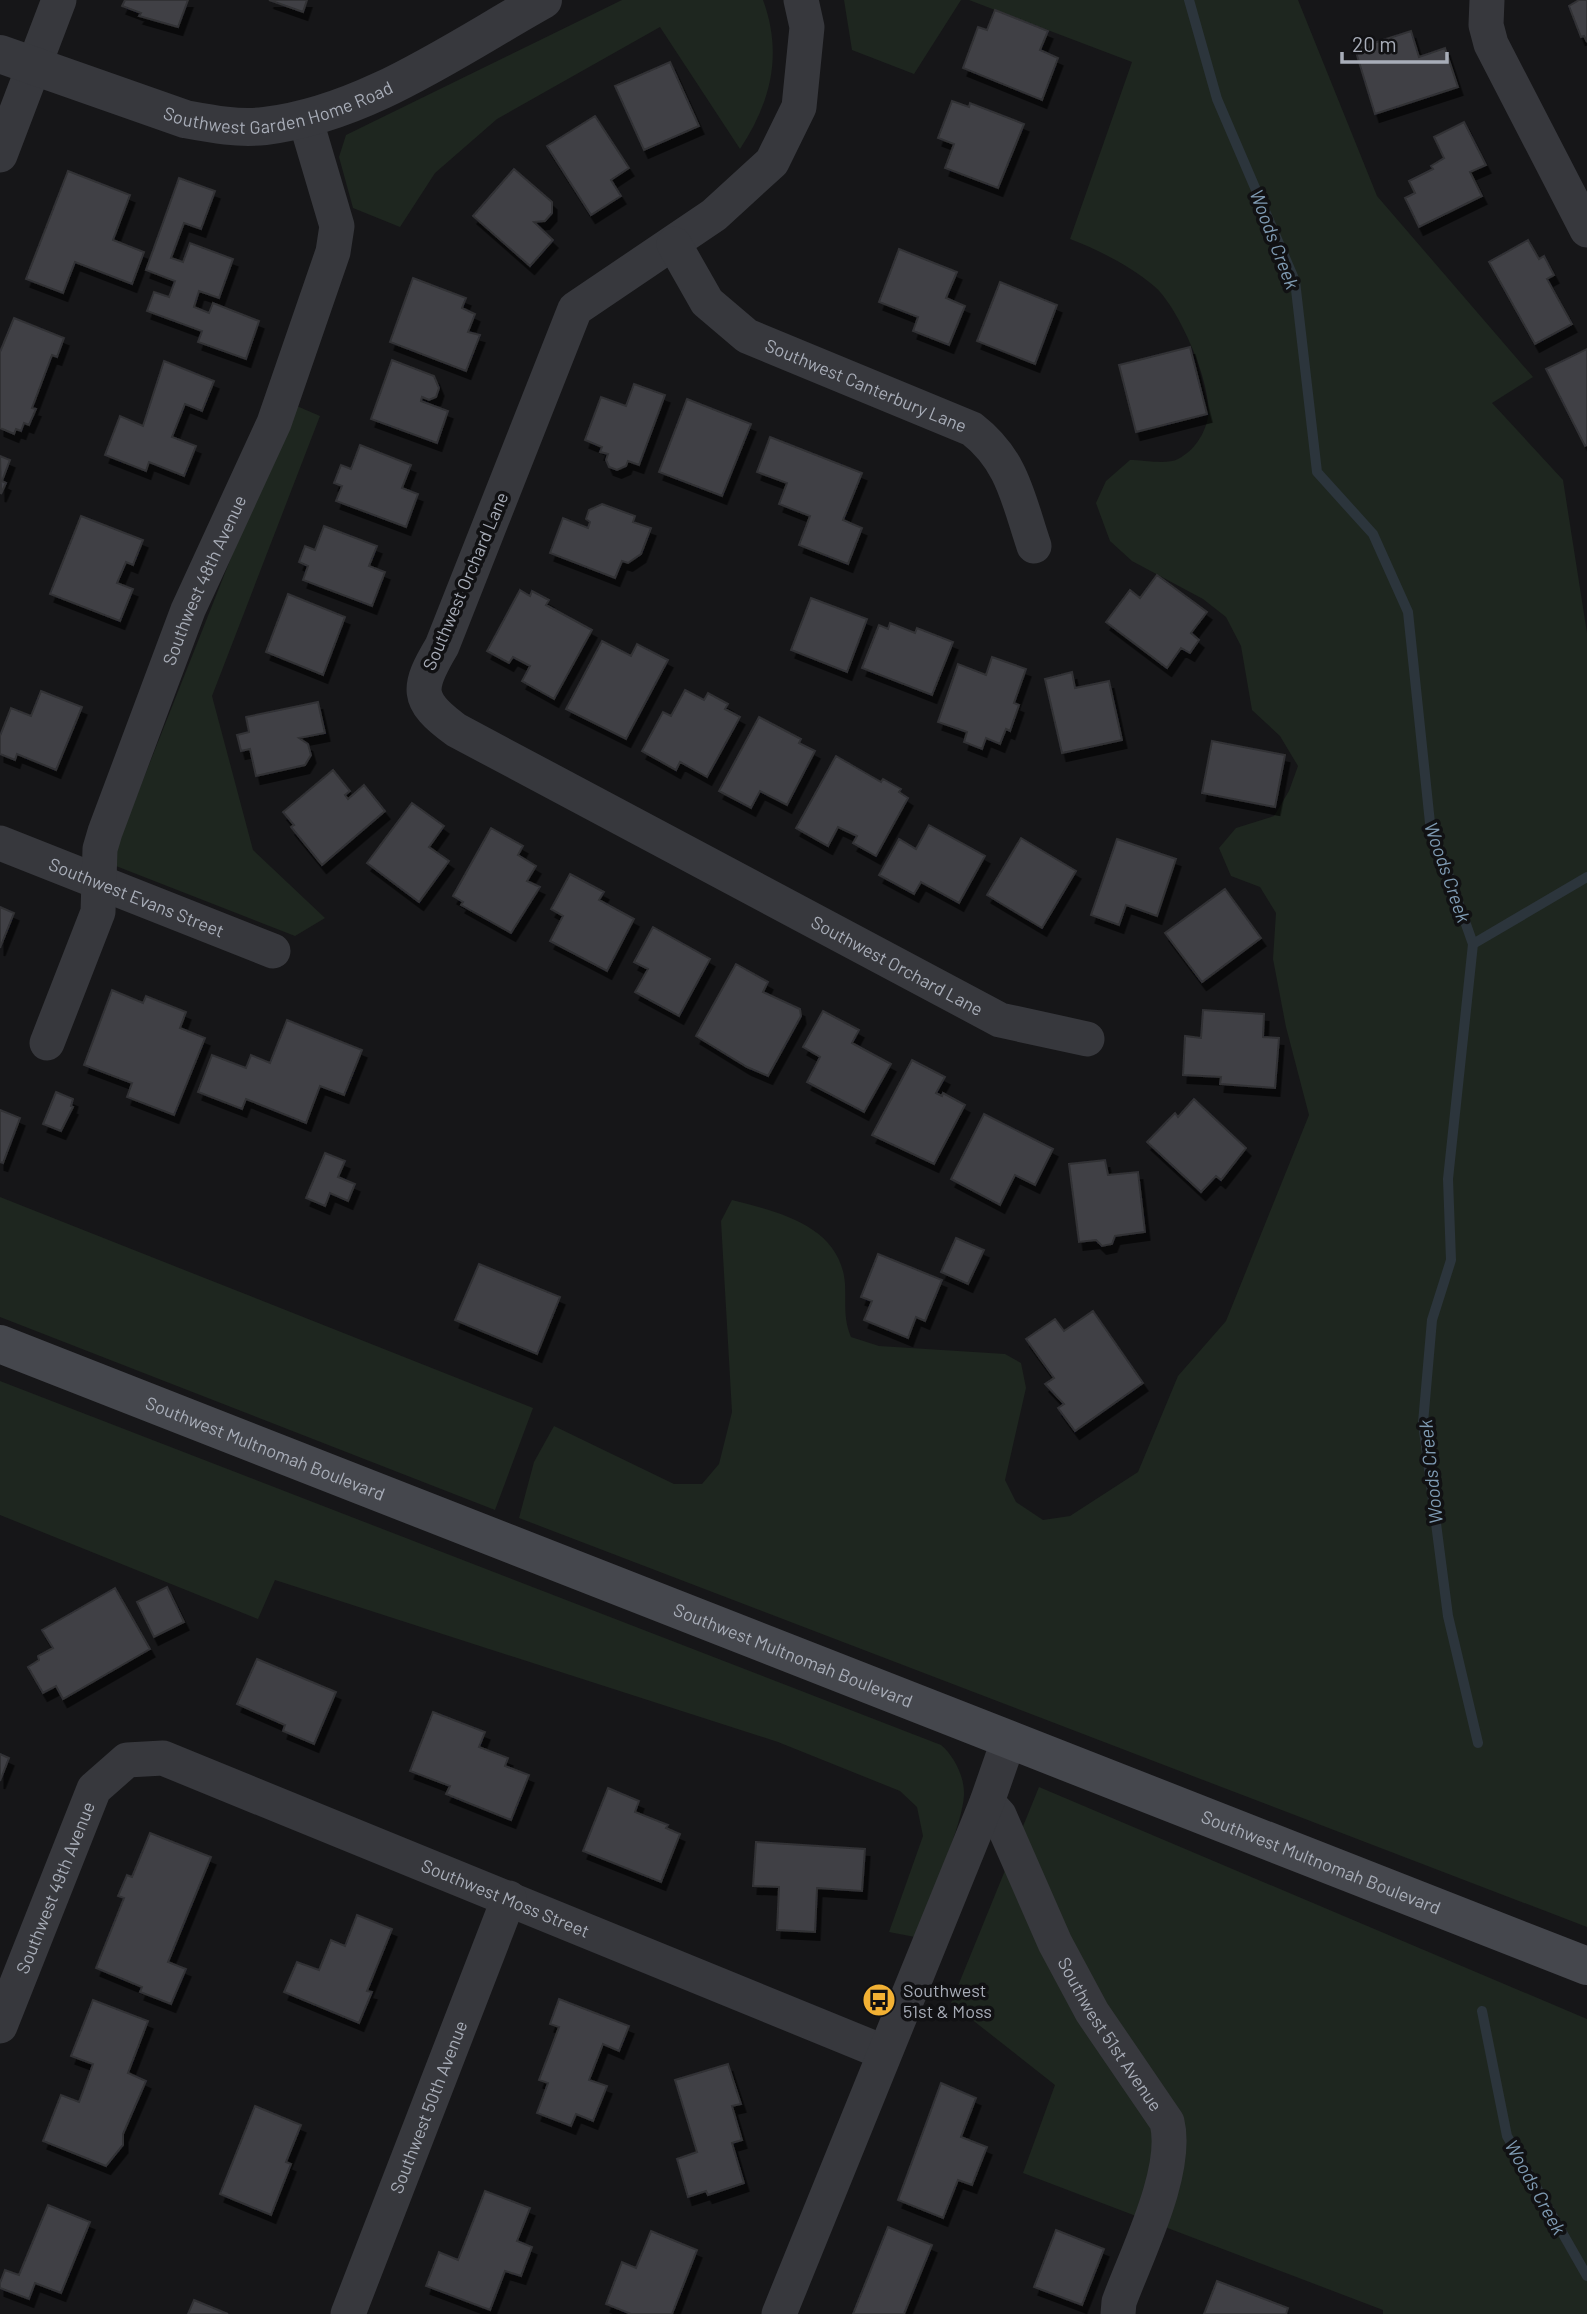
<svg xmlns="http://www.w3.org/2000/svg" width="1587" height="2314" font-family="Barlow,sans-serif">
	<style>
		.green { fill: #1e261f }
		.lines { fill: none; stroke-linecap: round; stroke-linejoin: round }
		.stream { stroke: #2c353c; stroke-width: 10 }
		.building { fill: #404145; stroke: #303034; stroke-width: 2; filter: url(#shadow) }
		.minor { stroke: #37383d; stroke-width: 35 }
		.tertiary { stroke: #37383d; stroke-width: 38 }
		.secondary { stroke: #45474d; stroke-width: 38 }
		.labels { text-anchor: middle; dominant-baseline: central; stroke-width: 7; stroke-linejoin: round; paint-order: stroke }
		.street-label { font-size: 18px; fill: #a8adb8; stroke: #111113 }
		.poi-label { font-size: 18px; fill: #a8adb8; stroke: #111113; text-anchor: start }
		.water-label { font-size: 19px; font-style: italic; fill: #7f9bb3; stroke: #111113 }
	</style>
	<defs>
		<filter id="shadow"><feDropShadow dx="4.5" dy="8" stdDeviation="0" flood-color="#0009"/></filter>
	</defs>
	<rect width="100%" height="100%" fill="#161618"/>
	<path class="green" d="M622 0H763C783 54 771 102 740 149L660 27 497 119 435 173 400 227 353 208 339 157 346 135Z
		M844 0H961L914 74 852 50Z
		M969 0H1298L1377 196 1533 377 1492 403 1563 480 1587 633V1927L519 1518 534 1462 554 1426 674 1484H702L719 1464 732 1412 721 1221 732 1200C779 1212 841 1226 845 1284 846 1303 843 1318 851 1337L879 1346 1005 1354 1021 1363 1026 1388 1005 1480 1016 1502 1043 1520 1070 1516 1138 1472 1178 1376 1226 1321 1309 1115 1286 1027 1273 959 1276 913 1260 887 1231 876 1219 848 1236 828 1274 816 1289 791 1298 766 1280 736 1252 710 1241 646 1226 617 1203 599 1132 561 1110 541 1096 503 1106 481 1130 460C1143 460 1167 465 1178 459 1194 451 1205 434 1208 417 1213 385 1178 306 1154 286 1130 266 1099 250 1070 239L1132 62Z
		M292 404 320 416 212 696 253 850 325 918 295 936 116 866V848Z
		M0 1197 533 1408 495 1510 0 1317Z
		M0 1381 941 1745C954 1756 964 1776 964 1793 964 1824 927 1904 915 1937L889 1932 923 1836 917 1807 900 1791 778 1742 275 1580 258 1619 0 1515Z
		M1039 1787 1587 2019V2314H1383V2310L1023 2173 1055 2085 951 2003Z"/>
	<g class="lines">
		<path class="stream" d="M1189 0 1217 99 1295 281 1317 472 1373 534 1408 612 1430 823 1473 944 1448 1179 1451 1260 1432 1320 1423 1423 1448 1616 1478 1743
			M1473 944 1587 877
			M1482 2011 1507 2136 1587 2276"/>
	</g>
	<path class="building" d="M125 0H188L178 27 139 16 141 13 122 6Z
		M269 0H307L303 12Z
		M1587 0V42L1584 36 1581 37 1569 6 1579 0Z
		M995 10 1048 31 1040 50 1058 58 1042 100 963 68 978 27 987 30Z
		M1411 31 1419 57 1445 48 1458 87 1375 114 1355 49Z
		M670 62 699 126 644 150 615 86Z
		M952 101 969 107 970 103 1024 124 998 188 945 168 954 144 938 138Z
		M595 116 629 168 611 180 621 196 591 215 547 146Z
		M1464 122 1486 165 1470 172 1482 196 1419 227 1405 198 1415 193 1409 181 1433 169 1431 166 1444 158 1434 137Z
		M514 169 552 202V213L545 221 534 222 553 240 530 266 473 216Z
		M68 171 130 195 113 240 144 252 132 284 75 262 63 293 26 279Z
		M179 178 215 191 201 229 184 223 171 258 183 262 190 243 233 259 219 298 199 291 194 307 209 313 213 303 259 321 246 359 198 342 202 331 147 311 154 292 169 297 175 281 146 270Z
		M1528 240 1539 259 1544 256 1554 275 1547 279 1572 324 1535 344 1489 262Z
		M899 249 957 272 946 298 965 306 949 345 913 331 918 317 879 302Z
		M413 278 466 298 462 308 475 314 468 332 480 335 466 371 390 342Z
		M1000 282 1057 305 1035 364 977 341Z
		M14 318 64 338 57 357 52 355 32 408 36 409 29 425 24 423 21 431 16 429 14 434 0 428V352Z
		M1190 347 1207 414 1136 432 1119 365Z
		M1587 349V445L1585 446 1546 369Z
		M392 360 434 376 439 388 436 397 429 400 422 397 421 401 448 411 437 443 371 419Z
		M164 361 214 381 202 411 185 404 172 437 196 446 184 476 149 462 146 471 105 455 120 416 143 426Z
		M634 384 665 395 639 465 628 461 626 466 617 470 609 467 606 460 608 454 600 452 602 447 585 440 601 397 626 406Z
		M687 399 751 424 722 496 659 472Z
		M770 437 862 473 843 520 862 528 848 564 799 545 810 516 779 504 787 483 757 472Z
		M360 445 411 465 402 488 418 494 406 527 336 501 342 486 334 483 341 465 351 469Z
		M0 456 10 460 2 481 6 483 1 494Z
		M602 504 635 516 633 522 651 528 641 554 628 563 622 561 615 578 550 553 563 518 588 528 590 522 586 519 589 510Z
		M81 516 143 540 133 565 126 562 117 583 133 589 120 621 50 594Z
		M324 526 377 546 369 566 385 572 372 606 303 580 308 566 299 562 305 546 315 550Z
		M1157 575 1207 612 1191 633 1199 640 1190 653 1181 648 1167 668 1106 622 1130 590 1140 598Z
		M520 590 530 596 532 591 549 600 546 605 592 630 554 699 522 681 530 666 513 657 509 663 487 651Z
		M288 594 345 617 323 675 266 652Z
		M811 598 867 619 847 672 791 650Z
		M890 623 915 633 917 628 953 642 932 695 862 668 879 625 888 629Z
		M602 641 631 656 637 644 668 660 626 739 566 709Z
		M992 657 1026 669 1014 703 1019 705 1010 731 1006 729 1000 744 986 738 982 749 964 742 967 732 938 722 958 664 986 675Z
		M1072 672 1075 688 1109 681 1122 740 1062 753 1045 679Z
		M685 690 704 700 708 693 728 704 725 709 740 717 707 777 680 762 676 770 642 751 663 712 671 716Z
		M41 691 82 707 56 770 17 754 15 760 0 754V736L11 708 31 716Z
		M318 702 325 733 299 738 308 744 311 755 305 765 256 776 250 749 241 751 237 735 249 732 246 717Z
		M759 717 801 739 799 743 815 751 787 805 760 791 751 808 719 791Z
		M1212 741 1285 755 1275 807 1202 793Z
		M836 756 881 782 883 779 901 789 899 792 908 798 876 856 853 843 857 836 838 827 828 846 796 828Z
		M333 770 350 791 345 795 348 799 364 785 385 811 322 865 291 827 294 825 283 812Z
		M412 803 444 826 429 847 449 861 419 902 367 863Z
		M929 825 985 856 959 903 921 882 914 894 879 875 899 839 916 849Z
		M491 828 523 846 518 855 536 866 527 881 540 887 511 933 461 905 463 902 453 896Z
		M1021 838 1076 871 1042 928 987 895Z
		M1117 839 1176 859 1157 916 1126 905 1119 925 1091 915Z
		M570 874 604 892 599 900 634 919 607 971 550 941 563 916 551 909Z
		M1225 889 1261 938 1202 982 1165 933Z
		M0 907 14 913 0 948Z
		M653 927 710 959 679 1016 635 992 648 969 634 962Z
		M736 964 768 982 763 992 800 1009 801 1016 768 1076 747 1067 696 1036Z
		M112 990 143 1003 146 996 186 1012 180 1028 205 1038 174 1115 127 1097 132 1083 84 1065Z
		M1203 1010 1264 1014 1263 1037 1279 1038 1275 1088 1220 1084 1221 1077 1183 1075 1185 1036 1201 1038Z
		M823 1011 859 1030 852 1043 891 1064 864 1112 807 1082 820 1057 803 1047Z
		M287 1020 362 1050 344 1095 320 1086 306 1123 246 1099 242 1109 198 1092 212 1055 246 1068 251 1055 270 1063Z
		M912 1060 945 1077 936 1093 942 1096 943 1093 965 1105 934 1164 872 1135Z
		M56 1092 73 1099 71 1106 73 1107 61 1131 43 1124Z
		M1194 1099 1246 1148 1221 1180 1216 1176 1201 1192 1147 1142 1175 1113 1178 1117Z
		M0 1110 20 1118 3 1163 0 1162Z
		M984 1114 1053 1149 1035 1185 1015 1175 1000 1205 951 1179Z
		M325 1153 345 1161 338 1177 355 1184 348 1201 330 1193 325 1206 306 1198Z
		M1105 1160 1108 1175 1138 1172 1145 1232 1115 1236 1112 1244 1102 1246 1096 1240 1079 1242 1069 1164Z
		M956 1238 984 1250 968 1284 941 1272Z
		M878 1254 942 1280 925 1321 916 1317 908 1338 864 1320 872 1301 861 1297Z
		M479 1264 560 1297 537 1354 455 1320Z
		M1093 1311 1143 1383 1075 1431 1058 1408 1064 1404 1045 1384 1054 1378 1026 1339 1055 1319 1064 1331Z
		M167 1587 184 1622 154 1637 137 1602Z
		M115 1588 150 1649 63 1699 56 1686 43 1693 28 1667 39 1660 38 1656 53 1648 42 1630Z
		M257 1659 336 1692 314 1744 283 1731 285 1725 237 1704Z
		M433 1712 485 1732 479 1747 508 1758 505 1766 529 1775 511 1820 446 1794 450 1786 410 1771Z
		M0 1754 9 1758 0 1781Z
		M608 1788 639 1801 635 1812 668 1825 666 1828 680 1834 661 1882 583 1851Z
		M150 1833 211 1857 168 1962 186 1969 171 2004 140 1992 142 1987 96 1968 124 1898 118 1896 127 1875 132 1877Z
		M756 1842 865 1849 862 1891 817 1888 815 1932 777 1930 779 1887 753 1886Z
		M357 1915 392 1929 367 1991 372 1992 359 2023 284 1992 297 1962 319 1970 331 1940 345 1946Z
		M559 1999 629 2026 619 2051 603 2044 589 2080 607 2086 593 2121 576 2114 571 2126 537 2113 548 2083 539 2080 559 2027 550 2024Z
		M93 2000 148 2021 128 2073 146 2081 123 2134V2145L106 2166 43 2141 61 2095 79 2102 93 2064 71 2056Z
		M728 2064 741 2104 732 2106 742 2140 732 2143 744 2183 708 2195 706 2191 688 2197 677 2159 697 2152 675 2080Z
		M941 2083 976 2098 961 2137 987 2147 972 2185 958 2180 943 2218 898 2200Z
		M255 2106 301 2125 286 2162 291 2164 271 2215 220 2194Z
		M485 2191 530 2208 517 2241 532 2247 521 2276 505 2271 490 2310 426 2286 439 2252 458 2260Z
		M48 2205 90 2222 61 2293 35 2283 29 2299 0 2288V2283L5 2270 19 2275Z
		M888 2227 932 2245 904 2314H853Z
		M1056 2230 1104 2249 1082 2305 1034 2287Z
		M651 2231 697 2250 672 2314H631L606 2304 622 2262 636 2268Z
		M1217 2281 1288 2308 1286 2314H1204Z
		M194 2300 228 2314H188Z"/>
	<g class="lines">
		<g class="minor">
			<path id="s1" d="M801 0 807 27 799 107 772 162 714 215 575 309 442 646C417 688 415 700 456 730L1000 1020 1087 1039"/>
			<path d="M1487 0 1486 25 1491 44 1587 230"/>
			<path d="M0 155 59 0"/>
			<path id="s2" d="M674 244 707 302 747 336 972 429C1013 461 1018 499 1034 546"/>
			<path id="s3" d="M0 843 273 951"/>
			<path id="s4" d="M47 1043 98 912 100 849 105 832 188 610 274 423 333 252 337 226 305 118"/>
			<path id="s5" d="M987 1802 999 1815 1055 1943 1092 2012 1167 2122C1179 2171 1137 2253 1119 2302L1118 2314"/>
			<path id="s6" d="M0 2026 94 1789 127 1760 163 1758 883 2052"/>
			<path id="s7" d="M348 2314 509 1898"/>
			<path d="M779 2314 987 1802 1009 1739"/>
		</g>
		<path class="tertiary" id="s8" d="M0 54 185 119C212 124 238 129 265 126 366 114 457 48 543 0"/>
		<path class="secondary" id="s9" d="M0 1344 1587 1966"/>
	</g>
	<defs>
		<symbol id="bus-disc" viewBox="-11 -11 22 22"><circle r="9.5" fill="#f2b134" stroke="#111113"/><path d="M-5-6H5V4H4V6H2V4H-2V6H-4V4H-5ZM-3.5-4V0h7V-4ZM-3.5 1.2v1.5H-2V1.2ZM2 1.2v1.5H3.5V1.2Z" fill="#111"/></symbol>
	</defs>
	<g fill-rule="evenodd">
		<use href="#bus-disc" x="860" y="1981" width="38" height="38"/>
	</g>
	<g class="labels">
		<g class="street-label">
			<text stroke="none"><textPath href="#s8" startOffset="292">Southwest Garden Home Road</textPath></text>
			<text stroke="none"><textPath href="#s2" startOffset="248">Southwest Canterbury Lane</textPath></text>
			<text stroke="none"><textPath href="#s4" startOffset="492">Southwest 48th Avenue</textPath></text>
			<text transform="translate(465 581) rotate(-67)">Southwest Orchard Lane</text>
			<text stroke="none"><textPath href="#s3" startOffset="147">Southwest Evans Street</textPath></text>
			<text stroke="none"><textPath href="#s1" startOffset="1379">Southwest Orchard Lane</textPath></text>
			<text stroke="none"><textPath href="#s9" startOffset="285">Southwest Multnomah Boulevard</textPath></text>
			<text stroke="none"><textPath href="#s9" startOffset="852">Southwest Multnomah Boulevard</textPath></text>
			<text stroke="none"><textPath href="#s9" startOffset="1419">Southwest Multnomah Boulevard</textPath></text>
			<text stroke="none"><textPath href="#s6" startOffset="149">Southwest 49th Avenue</textPath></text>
			<text stroke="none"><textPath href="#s6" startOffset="705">Southwest Moss Street</textPath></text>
			<text stroke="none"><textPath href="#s5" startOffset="264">Southwest 51st Avenue</textPath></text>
			<text stroke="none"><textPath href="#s7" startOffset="222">Southwest 50th Avenue</textPath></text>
		</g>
		<g class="poi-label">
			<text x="903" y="1990">Southwest<tspan x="903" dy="21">51st &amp; Moss</tspan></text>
		</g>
		<g class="water-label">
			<text transform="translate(1275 239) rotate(69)">Woods Creek</text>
			<text transform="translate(1448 872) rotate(71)">Woods Creek</text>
			<text transform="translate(1430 1472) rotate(-96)">Woods Creek</text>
			<text transform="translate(1536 2187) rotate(61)">Woods Creek</text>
		</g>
	</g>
	<path d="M1342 52v10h105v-10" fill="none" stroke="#a8adb8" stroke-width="3.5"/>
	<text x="1352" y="52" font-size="21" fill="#a8adb8" stroke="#111113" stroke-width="5" paint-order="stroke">20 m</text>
</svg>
